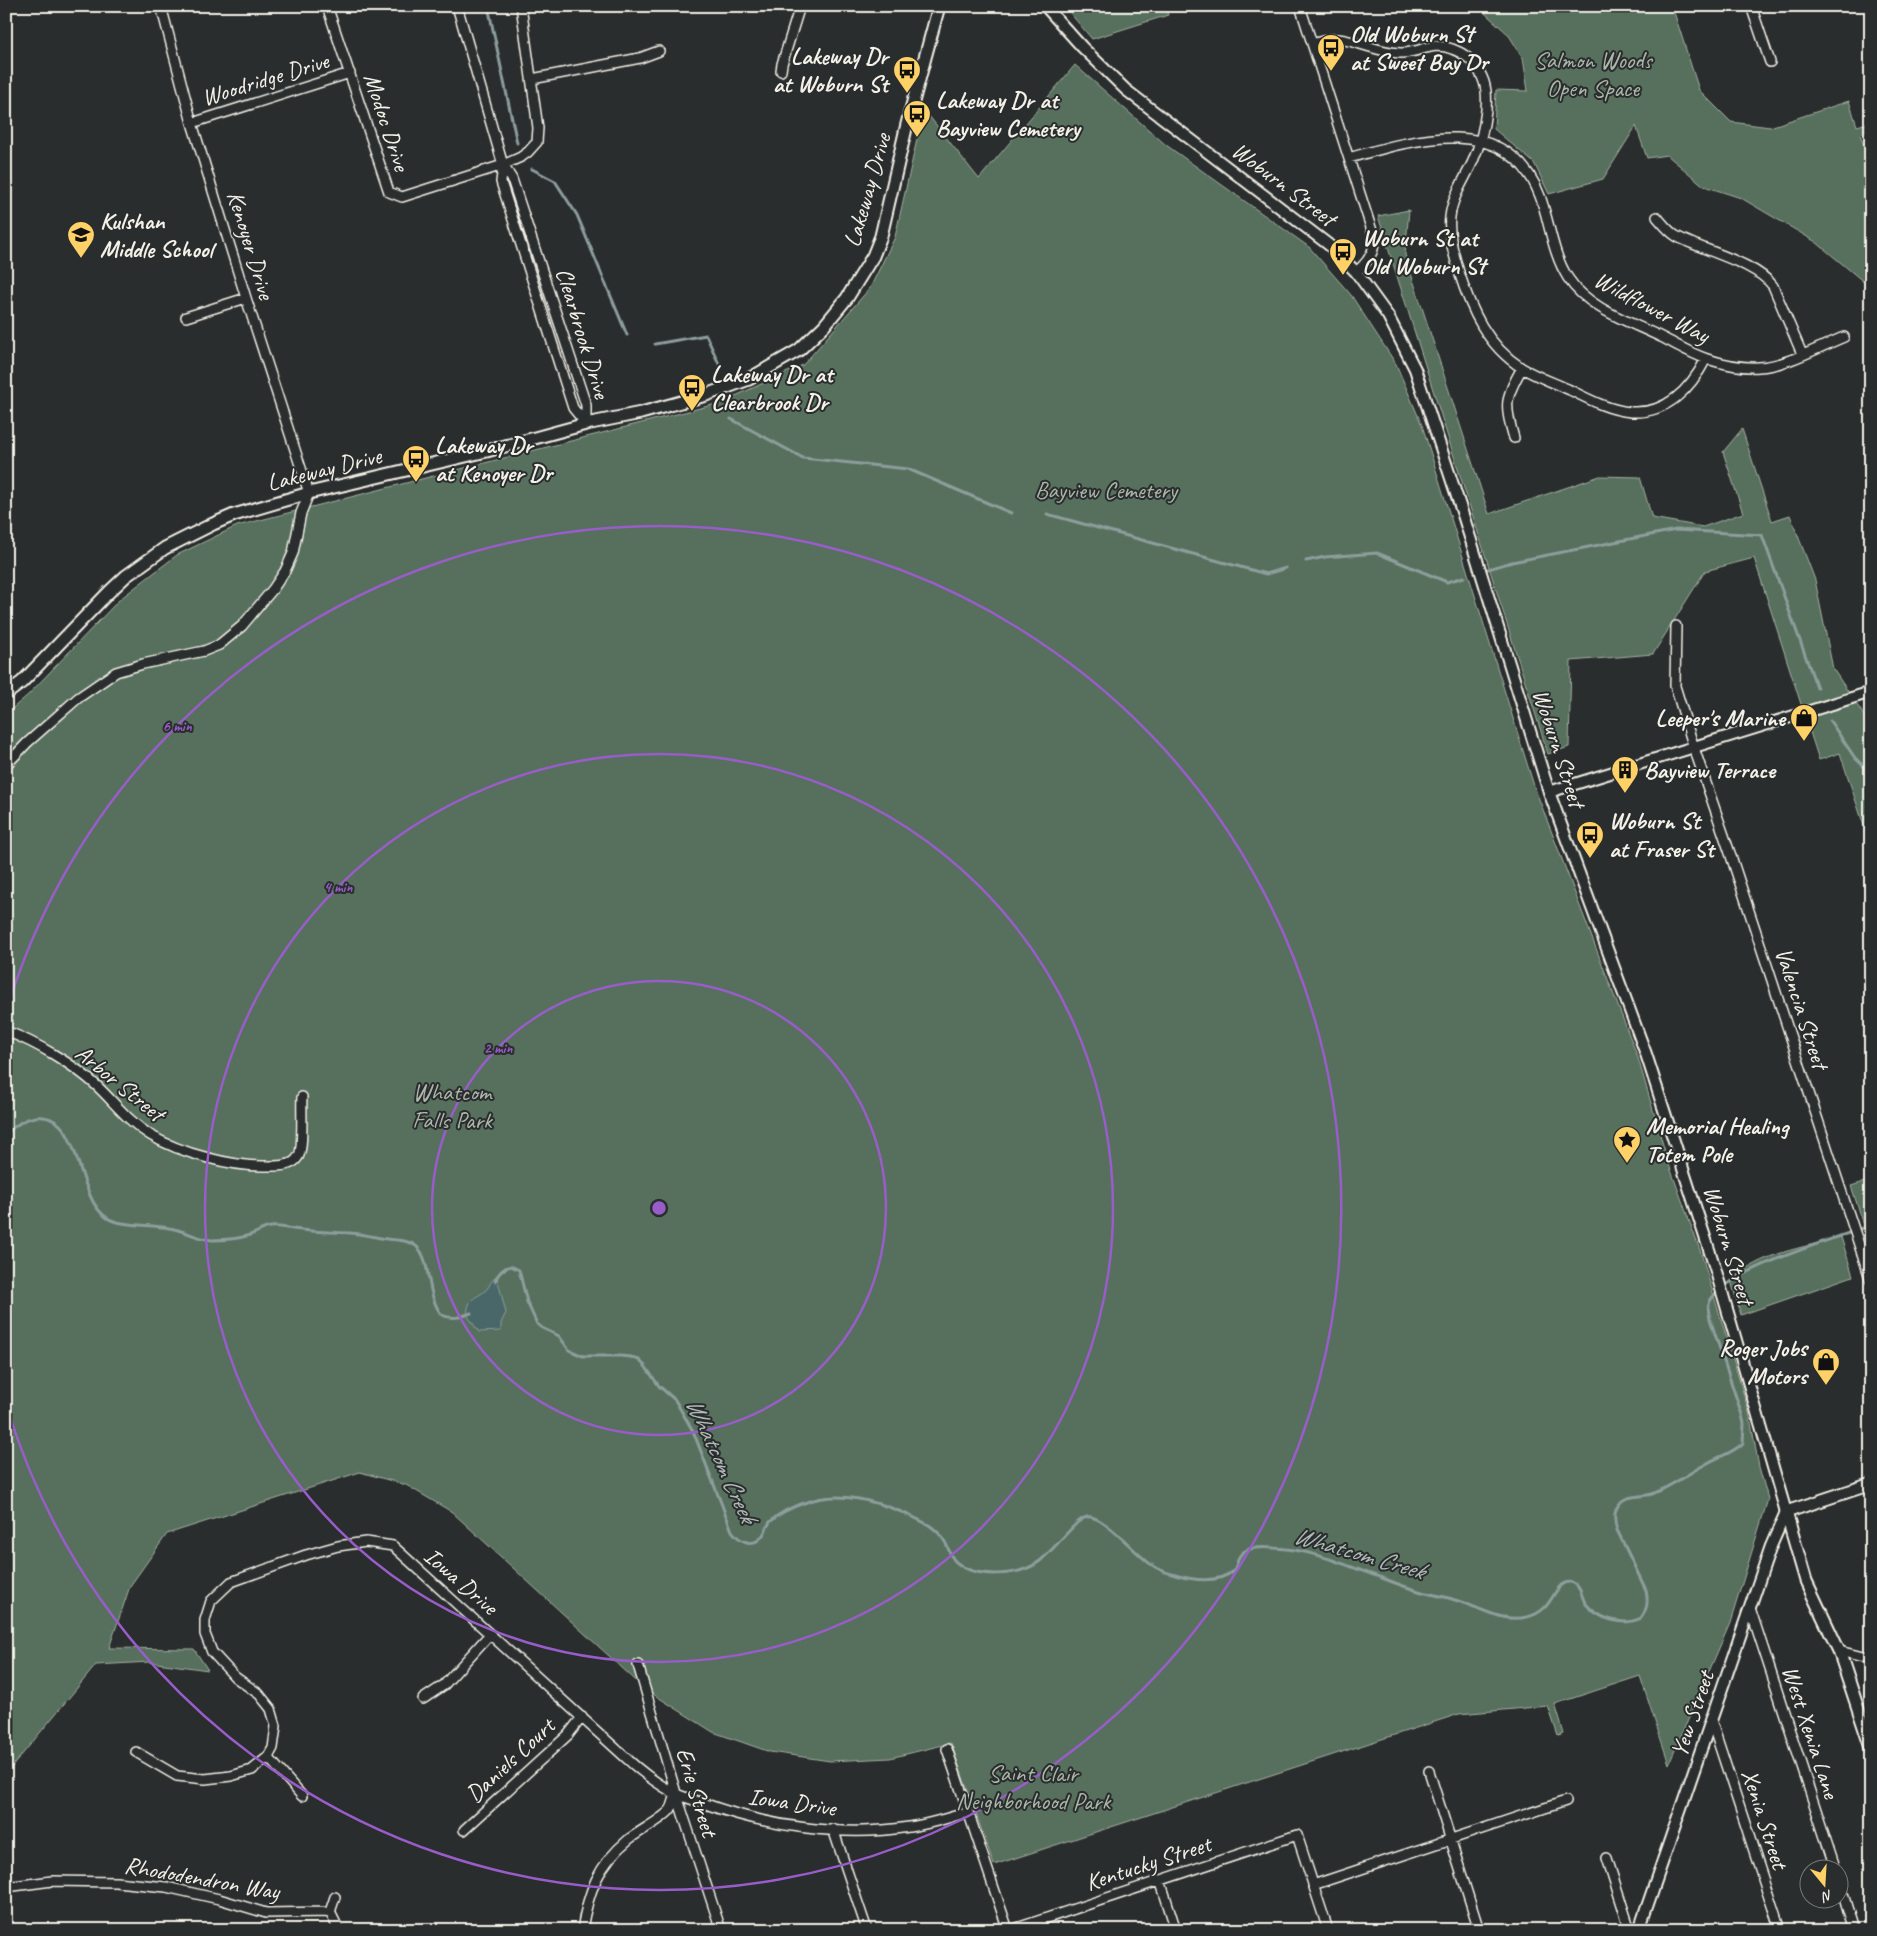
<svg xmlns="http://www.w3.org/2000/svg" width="1877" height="1936" font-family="Caveat,sans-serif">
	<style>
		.green { fill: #56705d; stroke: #a5b0a2 }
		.water { fill: #486669; stroke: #8d9e9c }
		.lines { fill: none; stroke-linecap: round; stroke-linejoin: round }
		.stream { stroke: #8d9e9c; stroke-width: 3 }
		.minor-casing { stroke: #f4f1e8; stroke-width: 12 }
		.tertiary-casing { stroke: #f4f1e8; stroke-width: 14 }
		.secondary-casing { stroke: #f4f1e8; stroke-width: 15 }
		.minor { stroke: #2a2d2e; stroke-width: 9 }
		.tertiary { stroke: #2a2d2e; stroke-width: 10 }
		.secondary { stroke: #2a2d2e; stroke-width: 11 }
		.ring { fill: none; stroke: #995dc9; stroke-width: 2.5 }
		.labels { text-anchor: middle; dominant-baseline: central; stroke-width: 4; stroke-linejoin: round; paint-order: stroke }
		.poi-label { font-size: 24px; font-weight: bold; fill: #f4f1e8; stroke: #2a2d2e; text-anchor: start }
		.park-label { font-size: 24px; fill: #adb7a9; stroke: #2a2d2e }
		.street-label { font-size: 24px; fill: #f4f1e8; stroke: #2a2d2e }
		.water-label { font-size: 25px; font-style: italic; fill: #afb9b5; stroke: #2a2d2e }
		.centre { fill: #995dc9; stroke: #2a2d2e; stroke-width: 2.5 }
		.ring-label { font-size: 15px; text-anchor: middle; font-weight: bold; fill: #995dc9; stroke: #2a2d2e; stroke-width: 4; stroke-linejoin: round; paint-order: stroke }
	</style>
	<rect width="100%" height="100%" fill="#2a2d2e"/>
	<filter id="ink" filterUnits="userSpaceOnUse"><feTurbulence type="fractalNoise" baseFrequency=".02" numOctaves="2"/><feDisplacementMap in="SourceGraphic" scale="10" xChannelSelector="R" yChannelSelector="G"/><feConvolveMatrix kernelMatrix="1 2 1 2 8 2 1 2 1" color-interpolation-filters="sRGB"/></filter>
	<g filter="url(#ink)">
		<path class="green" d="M1064 6H1166L1168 15 1092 39Z
			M1477 6H1672L1699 90 1731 122 1770 127 1849 101 1857 126 1871 122V130L1860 134 1871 167V288L1816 242 1741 198 1704 186 1667 155 1647 158 1636 126 1603 179 1549 194 1534 163 1494 129 1496 90 1528 91 1523 58 1508 34Z
			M1075 65 1166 145 1309 247 1351 295 1396 364 1422 425 1534 786 1638 1058 1668 1162 1701 1253 1749 1412 1759 1467 1768 1499 1730 1623 1669 1764 1640 1676 1555 1704 1564 1734 1558 1736 1548 1706 1459 1714 994 1865 951 1743 890 1758 830 1761 770 1752 713 1732 645 1689 452 1512 406 1485 360 1472 167 1534 130 1586 109 1648 194 1649 208 1670 150 1662 96 1665 6 1774V714L28 695 120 599 177 555 237 526 720 403 803 365 870 288 895 237 920 126 929 116 979 179Z
			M1409 210 1405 255 1489 514 1600 476 1640 477 1652 518 1703 527 1743 513 1723 452 1742 429 1772 521 1790 515 1815 580 1833 669 1871 726V847L1840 753 1819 760 1754 558 1705 571 1653 654 1571 661 1569 747 1548 754 1378 216Z
			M1871 1180V1246L1851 1186Z
			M1841 1237 1853 1276 1741 1315 1731 1281C1759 1253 1803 1248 1841 1237Z"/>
		<path class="water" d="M497 1277 506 1313 501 1323V1331L479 1332 467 1315C469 1295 475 1300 486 1290 491 1285 490 1280 497 1277Z"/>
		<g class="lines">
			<path class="stream" d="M488 6 517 143
				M532 169 555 181 577 215 627 335
				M655 344 706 335 719 364
				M731 419 803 458 908 469 1011 513
				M1047 514 1266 574 1286 568
				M1306 561 1325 557 1377 553 1447 582 1464 577
				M1488 569 1512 562 1676 530 1762 535 1817 688
				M1830 721 1855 758 1871 773
				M6 1134C14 1126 24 1119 35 1117 88 1111 71 1211 117 1222 134 1226 152 1225 169 1228 185 1230 196 1239 212 1240 225 1240 238 1239 250 1235 257 1233 263 1228 271 1227 279 1226 285 1228 293 1229 312 1232 331 1232 350 1233 362 1234 375 1237 387 1239 397 1240 408 1240 416 1246 432 1259 425 1295 442 1315 452 1320 461 1317 471 1313
				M495 1281C498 1273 503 1268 511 1266L519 1270 527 1302 537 1324 542 1328 559 1336 569 1350 583 1356H620L631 1357 639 1360 645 1366 659 1386 675 1400 693 1431 732 1531C739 1541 754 1549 763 1535 766 1531 767 1526 770 1522 779 1513 792 1507 804 1503 844 1487 893 1506 929 1525 936 1530 941 1534 945 1542 949 1548 950 1557 956 1562 976 1579 1019 1577 1040 1561 1054 1549 1065 1534 1078 1522 1082 1519 1086 1516 1091 1517 1106 1520 1130 1547 1142 1557 1150 1565 1163 1572 1175 1575 1192 1580 1218 1584 1233 1571 1237 1567 1237 1562 1239 1557 1245 1546 1263 1547 1274 1548 1312 1549 1347 1566 1382 1578 1395 1583 1408 1588 1422 1592 1433 1595 1444 1596 1455 1600 1479 1607 1501 1623 1527 1617 1553 1611 1552 1588 1565 1583 1570 1581 1575 1583 1578 1587 1582 1592 1582 1599 1586 1604 1598 1619 1624 1627 1641 1618 1648 1608 1648 1601 1646 1590L1617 1530C1614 1521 1613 1509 1622 1501 1629 1495 1643 1497 1652 1494 1672 1486 1687 1474 1706 1464 1717 1457 1734 1453 1743 1443L1744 1424 1742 1415 1710 1319C1709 1313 1707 1308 1709 1303 1722 1271 1838 1238 1871 1225"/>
			<defs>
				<path id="minor" d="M327 6 389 192 402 197 503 165 521 157 528 152 537 142 538 128 521 6
					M457 6 503 165 512 179 586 405V424
					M1300 6 1374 237C1376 252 1367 263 1356 272
					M1751 6 1770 62
					M1312 44C1320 42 1329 38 1338 39 1359 41 1379 53 1401 53 1420 53 1432 41 1452 49 1464 53 1475 62 1480 73 1487 85 1487 97 1486 110 1484 128 1480 145 1473 161 1465 179 1452 197 1450 217 1448 236 1454 255 1459 272 1471 310 1487 346 1522 368 1537 377 1555 383 1570 390 1590 400 1609 410 1631 412 1667 414 1691 388 1706 359
					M781 71 782 64 800 6
					M532 79 640 58 659 51
					M192 123 350 73
					M1349 158C1414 139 1508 111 1540 196 1550 223 1552 253 1568 278 1588 309 1631 322 1663 338 1677 345 1692 354 1707 359 1723 364 1742 368 1759 367 1786 366 1819 347 1844 337
					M503 165 501 182 573 408 586 424
					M1657 217C1663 224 1668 231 1676 236 1703 251 1755 262 1773 286L1802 354
					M186 317 246 298
					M1514 438C1504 404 1505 398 1522 368
					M1676 626 1675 686 1694 748 1730 853 1871 1281
					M6 765 27 743 53 720 78 698 116 672 143 664 204 651 219 645 242 626 273 589 285 571 293 553 301 513 309 493 246 298 192 123 161 6
					M6 1031C37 1043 73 1064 97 1086 115 1103 129 1122 150 1135 180 1153 232 1167 267 1166 277 1166 292 1167 298 1157 304 1150 301 1109 302 1097
					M1750 1608 1835 1868
					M1839 1651 1871 1659
					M638 1665 676 1793 721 1930
					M423 1699 444 1685 490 1634
					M1711 1720 1780 1930
					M947 1749 1008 1930
					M136 1752 177 1776 205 1779 231 1776 252 1770 268 1757 273 1748 276 1726 271 1709 259 1694 235 1677 212 1652 205 1634V1620L211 1601 231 1582 306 1555 338 1546 366 1542 393 1546 625 1757C640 1771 656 1783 674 1793 683 1797 693 1800 703 1803 765 1826 843 1838 909 1827 929 1824 949 1818 968 1812
					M268 1757 302 1796
					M1429 1771 1479 1930
					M833 1829 867 1930
					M464 1830 568 1735 582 1717
					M1607 1858 1630 1930
					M1160 1880 1176 1930
					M1840 1884 1854 1930
					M1313 1885 1566 1801
					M6 1887 52 1881 116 1882 166 1887 219 1899 266 1913 330 1912 339 1930
					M330 1912 335 1897
					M582 1930C588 1892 598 1865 628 1840 639 1831 660 1821 669 1811 673 1808 674 1799 676 1794
					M1011 1930 1297 1835 1328 1930"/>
				<path id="tertiary" d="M1045 6 1082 47 1126 90 1329 245 1356 272 1388 316 1415 369 1464 518 1549 792 1646 1054 1664 1110 1715 1268 1786 1512 1771 1546 1639 1930
					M1549 792 1871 692"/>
				<path id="secondary" d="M6 694 22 682 109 592 126 576 165 548 213 524 234 515 309 493 487 451 586 424 641 413 706 395 749 379 799 350 824 326 847 298 873 256 881 236 907 124 939 6
					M1871 1484 1786 1512 1806 1581 1839 1651 1871 1748"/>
			</defs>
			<use href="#minor" class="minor-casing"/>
			<use href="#tertiary" class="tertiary-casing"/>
			<use href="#secondary" class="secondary-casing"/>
			<use href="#minor" class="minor"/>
			<use href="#tertiary" class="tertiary"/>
			<use href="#secondary" class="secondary"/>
		</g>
	</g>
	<g class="ring">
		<circle cx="659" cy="1208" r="227"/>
		<circle cx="659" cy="1208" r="454"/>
		<path d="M7 1009A682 682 0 1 1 7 1407"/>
	</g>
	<defs>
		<symbol id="bus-pin" viewBox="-11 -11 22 30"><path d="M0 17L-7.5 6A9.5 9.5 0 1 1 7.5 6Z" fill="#ffd166" stroke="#2a2d2e"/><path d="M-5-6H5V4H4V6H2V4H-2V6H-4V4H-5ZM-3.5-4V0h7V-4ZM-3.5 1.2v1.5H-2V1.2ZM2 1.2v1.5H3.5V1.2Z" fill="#111"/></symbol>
		<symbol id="school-pin" viewBox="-11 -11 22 30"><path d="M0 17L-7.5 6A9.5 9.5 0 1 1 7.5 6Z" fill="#ffd166" stroke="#2a2d2e"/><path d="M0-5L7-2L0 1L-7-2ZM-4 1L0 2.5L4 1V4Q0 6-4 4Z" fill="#111"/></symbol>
		<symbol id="shop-pin" viewBox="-11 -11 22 30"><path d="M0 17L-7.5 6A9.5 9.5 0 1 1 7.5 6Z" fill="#ffd166" stroke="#2a2d2e"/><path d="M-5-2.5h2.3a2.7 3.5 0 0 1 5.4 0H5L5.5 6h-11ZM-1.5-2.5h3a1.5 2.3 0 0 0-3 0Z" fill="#111"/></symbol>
		<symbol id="building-pin" viewBox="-11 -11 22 30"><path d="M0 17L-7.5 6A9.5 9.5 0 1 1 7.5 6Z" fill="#ffd166" stroke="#2a2d2e"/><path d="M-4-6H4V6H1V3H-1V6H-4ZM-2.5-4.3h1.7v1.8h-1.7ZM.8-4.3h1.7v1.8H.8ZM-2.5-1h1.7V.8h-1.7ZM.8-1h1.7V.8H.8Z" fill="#111"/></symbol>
		<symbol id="sight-pin" viewBox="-11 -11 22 30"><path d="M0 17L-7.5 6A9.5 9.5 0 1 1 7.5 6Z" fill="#ffd166" stroke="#2a2d2e"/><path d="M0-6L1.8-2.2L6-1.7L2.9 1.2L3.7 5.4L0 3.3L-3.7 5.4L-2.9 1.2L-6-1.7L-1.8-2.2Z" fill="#111"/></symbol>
	</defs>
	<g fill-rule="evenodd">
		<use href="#bus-pin" x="1315" y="32" width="32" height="43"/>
		<use href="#bus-pin" x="891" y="54" width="32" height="43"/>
		<use href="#bus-pin" x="901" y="98" width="32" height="43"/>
		<use href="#school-pin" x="65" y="219" width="32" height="43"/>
		<use href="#bus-pin" x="1327" y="236" width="32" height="43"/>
		<use href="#bus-pin" x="676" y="372" width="32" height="43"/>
		<use href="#bus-pin" x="400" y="443" width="32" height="43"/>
		<use href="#shop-pin" x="1788" y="702" width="32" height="43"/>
		<use href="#building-pin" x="1609" y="754" width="32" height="43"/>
		<use href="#bus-pin" x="1574" y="819" width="32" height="43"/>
		<use href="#sight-pin" x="1611" y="1124" width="32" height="43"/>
		<use href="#shop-pin" x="1810" y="1346" width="32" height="43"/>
	</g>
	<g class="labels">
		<g class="poi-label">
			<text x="1350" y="34">Old Woburn St<tspan x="1350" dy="28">at Sweet Bay Dr</tspan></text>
			<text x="888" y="56" text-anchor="end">Lakeway Dr<tspan x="888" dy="28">at Woburn St</tspan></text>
			<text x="936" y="100">Lakeway Dr at<tspan x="936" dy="28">Bayview Cemetery</tspan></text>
			<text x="100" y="221">Kulshan<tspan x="100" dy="28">Middle School</tspan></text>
			<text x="1362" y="238">Woburn St at<tspan x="1362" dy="28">Old Woburn St</tspan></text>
			<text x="711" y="374">Lakeway Dr at<tspan x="711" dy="28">Clearbrook Dr</tspan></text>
			<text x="435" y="445">Lakeway Dr<tspan x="435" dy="28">at Kenoyer Dr</tspan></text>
			<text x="1785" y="718" text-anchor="end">Leeper's Marine</text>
			<text x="1644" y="770">Bayview Terrace</text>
			<text x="1609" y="821">Woburn St<tspan x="1609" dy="28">at Fraser St</tspan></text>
			<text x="1646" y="1126">Memorial Healing<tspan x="1646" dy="28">Totem Pole</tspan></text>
			<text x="1807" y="1348" text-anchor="end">Roger Jobs<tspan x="1807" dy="28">Motors</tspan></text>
		</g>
		<g class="park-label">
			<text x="1593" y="60">Salmon Woods<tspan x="1593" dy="28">Open Space</tspan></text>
			<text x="1106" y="490">Bayview Cemetery</text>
			<text x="452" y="1092">Whatcom<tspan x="452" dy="28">Falls Park</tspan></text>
			<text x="1033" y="1773">Saint Clair<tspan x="1033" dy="28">Neighborhood Park</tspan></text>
		</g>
		<g class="street-label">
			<text transform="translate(265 79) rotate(-17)">Woodridge Drive</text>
			<text transform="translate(387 122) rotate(72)">Modoc Drive</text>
			<text transform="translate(1284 184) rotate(37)">Woburn Street</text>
			<text transform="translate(867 190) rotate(-74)">Lakeway Drive</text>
			<text transform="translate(251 245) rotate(73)">Kenoyer Drive</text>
			<text transform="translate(1652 307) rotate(28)">Wildflower Way</text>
			<text transform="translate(583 333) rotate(73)">Clearbrook Drive</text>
			<text transform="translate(324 469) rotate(-14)">Lakeway Drive</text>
			<text transform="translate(1559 748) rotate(72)">Woburn Street</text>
			<text transform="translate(1802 1008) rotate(72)">Valencia Street</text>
			<text transform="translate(120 1083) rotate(39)">Arbor Street</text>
			<text transform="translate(1729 1245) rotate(73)">Woburn Street</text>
			<text transform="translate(461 1581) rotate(41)">Iowa Drive</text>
			<text transform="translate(1692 1714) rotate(-71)">Yew Street</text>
			<text transform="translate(1811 1732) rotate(72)">West Xenia Lane</text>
			<text transform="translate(510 1760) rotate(-43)">Daniels Court</text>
			<text transform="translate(697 1792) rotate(73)">Erie Street</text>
			<text transform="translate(792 1802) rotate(8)">Iowa Drive</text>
			<text transform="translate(1765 1819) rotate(72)">Xenia Street</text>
			<text transform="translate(1148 1863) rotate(-18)">Kentucky Street</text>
			<text transform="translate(202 1878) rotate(10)">Rhododendron Way</text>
		</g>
		<g class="water-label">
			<text transform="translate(721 1460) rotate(65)">Whatcom Creek</text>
			<text transform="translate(1359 1553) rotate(16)">Whatcom Creek</text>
		</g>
	</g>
	<circle cx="659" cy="1208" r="8" class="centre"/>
	<g class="ring-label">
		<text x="177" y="731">6 min</text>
		<text x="338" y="892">4 min</text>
		<text x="498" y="1053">2 min</text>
	</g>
	<rect width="1877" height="1936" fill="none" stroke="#2a2d2e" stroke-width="25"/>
	<rect x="12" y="12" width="1852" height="1911" fill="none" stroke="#f4f1e8" stroke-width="2" filter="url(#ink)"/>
	<g transform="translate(1824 1884) rotate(162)"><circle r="24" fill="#2a2d2e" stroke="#7b7b78"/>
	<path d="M0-4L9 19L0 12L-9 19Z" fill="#ffd166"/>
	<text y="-8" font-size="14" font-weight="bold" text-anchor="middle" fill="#f4f1e8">N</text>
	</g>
</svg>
